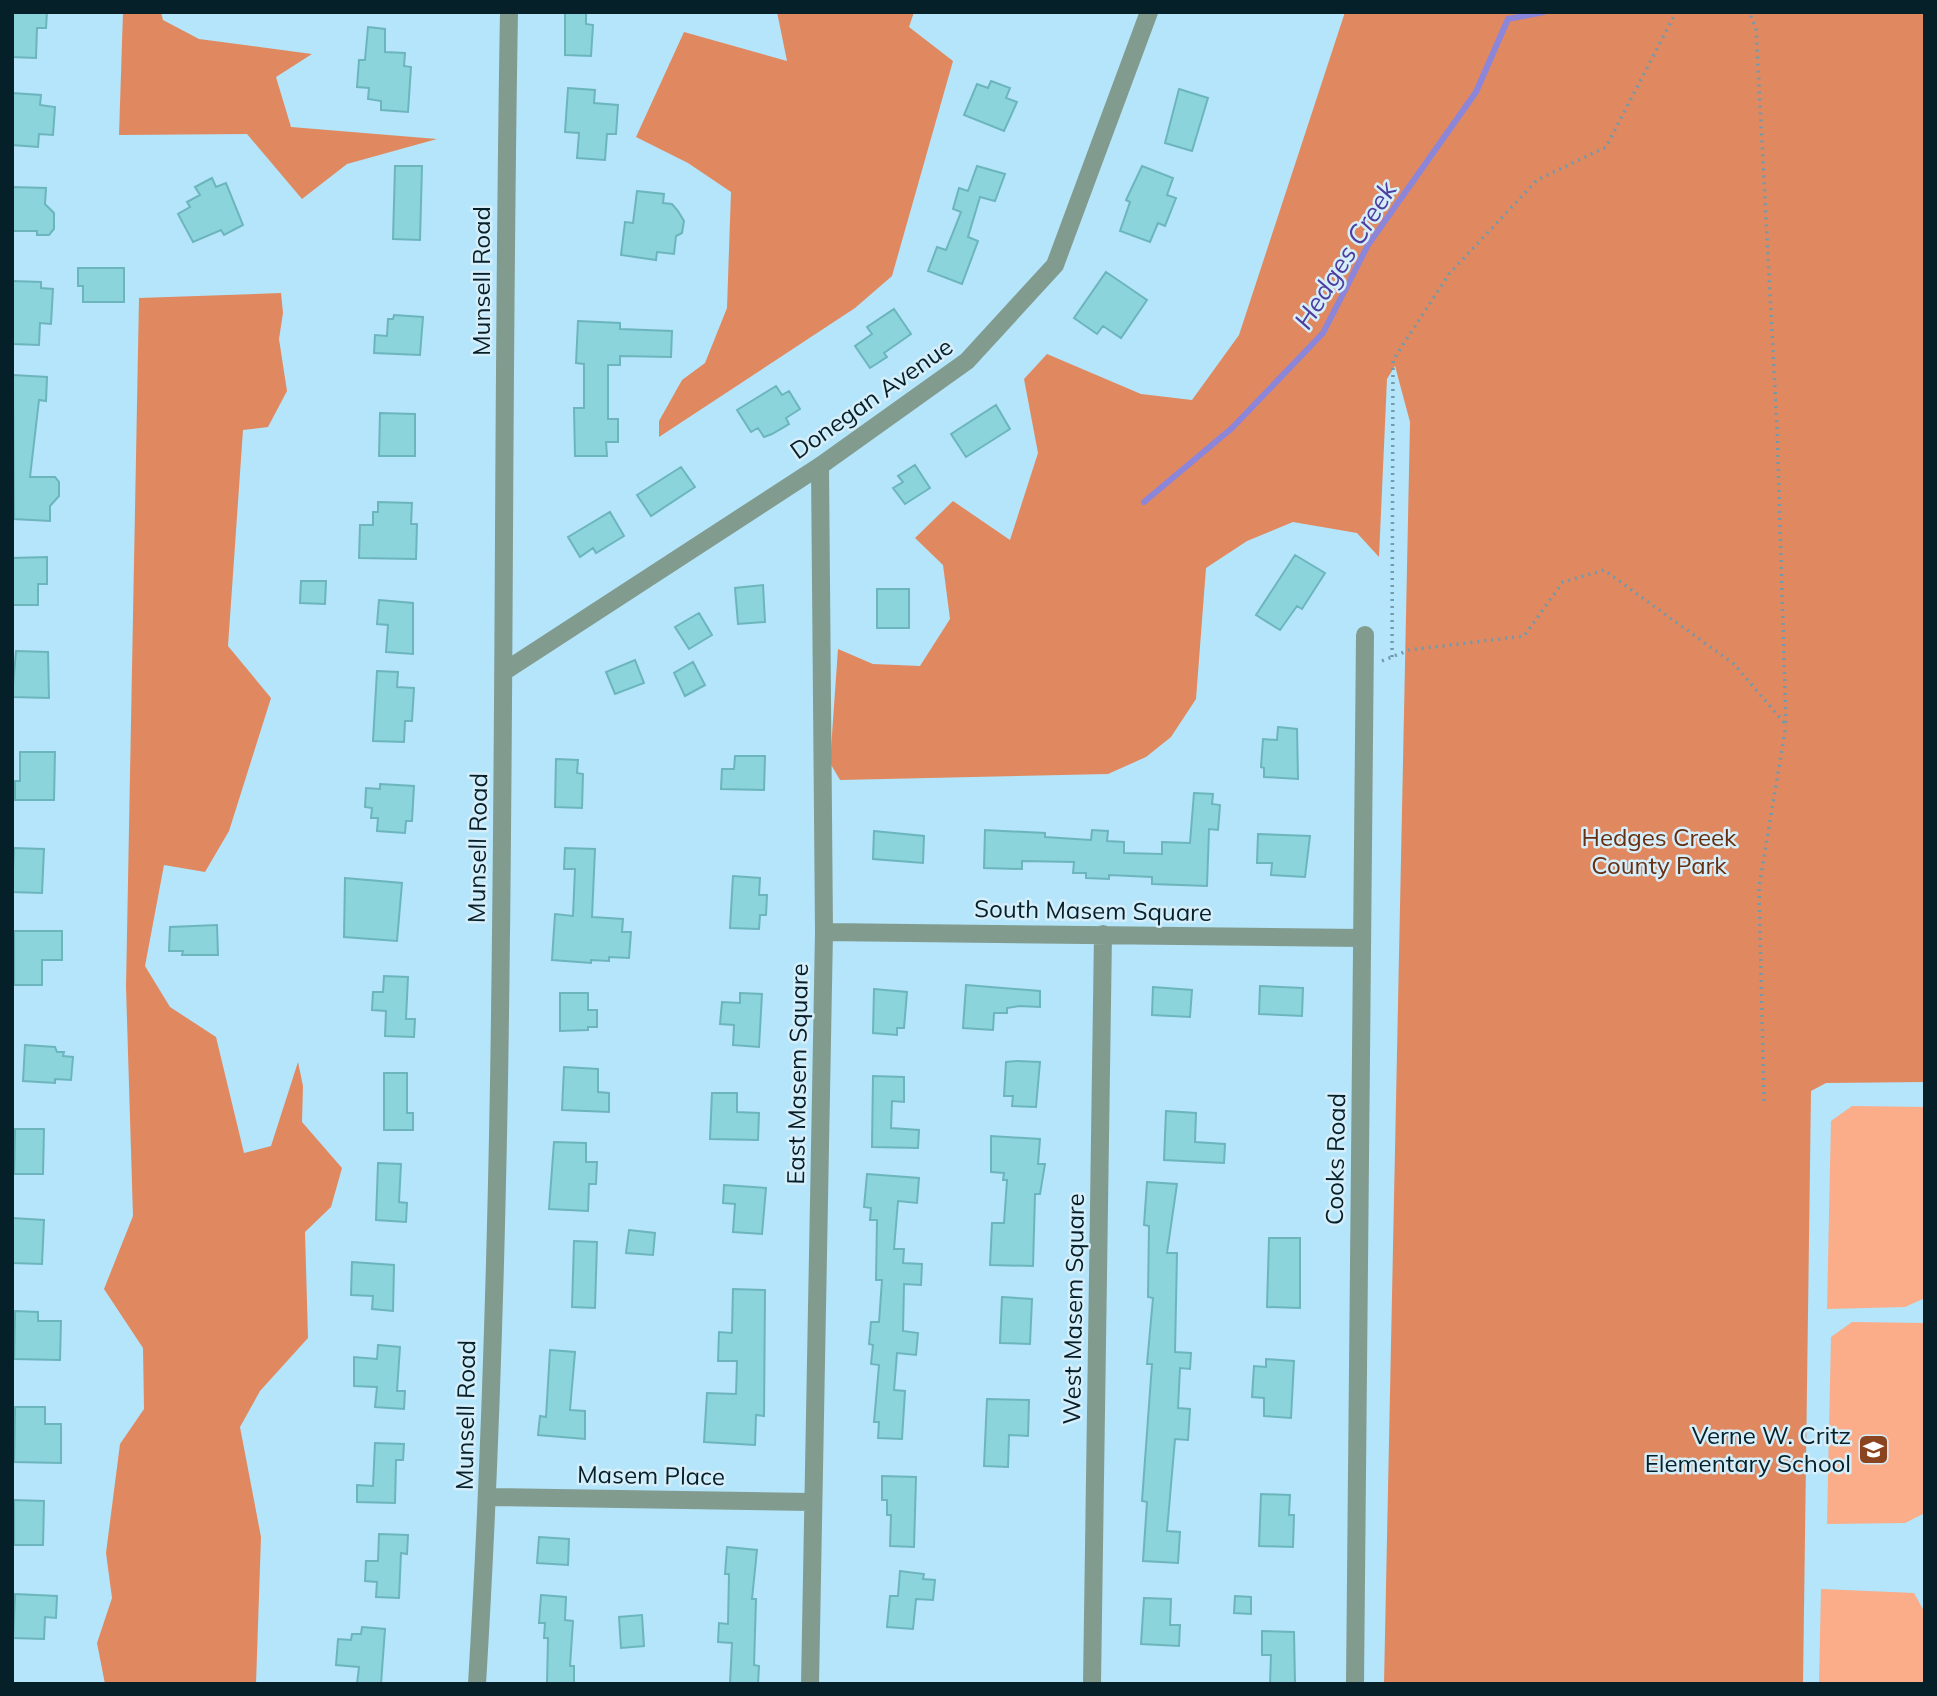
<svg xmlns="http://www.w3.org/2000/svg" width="1937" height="1696" font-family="Mulish,sans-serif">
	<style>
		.green { fill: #fbac88 }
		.forest { fill: #e08960 }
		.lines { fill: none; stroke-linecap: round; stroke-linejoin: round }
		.stream { stroke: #8b86d9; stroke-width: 6 }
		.building { fill: #8bd4dc; stroke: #6db5bd; stroke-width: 2 }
		.path { stroke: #729aab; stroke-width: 3.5; stroke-dasharray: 2 5; stroke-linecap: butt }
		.street { stroke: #829b8f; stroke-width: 18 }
		.labels { text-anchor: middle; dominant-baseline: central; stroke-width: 5; stroke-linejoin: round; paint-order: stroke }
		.street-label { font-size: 24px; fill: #06202a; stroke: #d6eef9 }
		.park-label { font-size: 24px; fill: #672f11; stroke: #d6eef9 }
		.poi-label { font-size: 24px; fill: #06202a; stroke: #d6eef9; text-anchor: end }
		.water-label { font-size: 26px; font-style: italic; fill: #4c3d9e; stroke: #d6eef9 }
	</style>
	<rect width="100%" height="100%" fill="#b4e5fa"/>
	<path class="green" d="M1852 1106 1925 1107V1298L1905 1307 1827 1309 1831 1121Z
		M1852 1322 1925 1323V1513L1905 1523 1827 1524 1831 1337Z
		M1821 1589 1914 1593 1925 1613V1684H1819Z"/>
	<path class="forest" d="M123 12H161L163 20 199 39 312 54 276 77 291 127 437 139 347 164 302 199 247 134 119 135Z
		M777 12H914L909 27 953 61 892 276 855 308 659 437V421L682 380 705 363 727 308 731 192 688 163 636 137 684 32 787 61Z
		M1345 12H1925V1082L1826 1083 1811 1091 1803 1684H1384L1410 422 1395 366 1387 379 1379 557 1357 533 1293 522 1247 541 1206 568 1196 699 1171 737 1146 757 1108 774 840 780 830 763 838 649 873 664 920 666 950 619 943 565 915 538 953 501 1010 540 1038 453 1024 379 1047 354 1141 394 1192 400 1239 335Z
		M281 293 283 313 279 339 287 391 268 427 243 430 228 646 271 698 229 831 205 872 164 865 145 966 170 1007 216 1037 244 1153 271 1146 298 1062 303 1086 302 1122 342 1168 331 1207 305 1232 308 1338 260 1391 240 1427 261 1537 256 1684H105L97 1643 112 1598 106 1553 120 1444 144 1409 143 1348 104 1289 133 1216 126 987 139 298Z"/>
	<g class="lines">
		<path class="stream" d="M1144 502 1232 428 1323 333 1368 245 1476 92 1508 19 1544 12"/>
	</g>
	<path class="building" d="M12 12H47L46 28H37L36 58 12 57Z
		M565 12H586V24L593 25 591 56 565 55Z
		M368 27 385 29V52L405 53 404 66 411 67 408 112 381 110V101L368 99 369 88 357 87 359 60H365Z
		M991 81 1010 88 1006 98 1017 102 1004 131 964 115 977 84 988 88Z
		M568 88 595 90 594 103 618 105 616 134H607L605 160 577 158 579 133 565 132Z
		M1179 89 1208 98 1192 151 1165 143Z
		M12 93 41 95 40 105 55 107 53 135 39 134 38 147 12 145Z
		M395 166H422L420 240 393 239Z
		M977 166 1005 174 995 201 980 197 968 237 978 241 962 284 928 271 937 247 946 250 961 212 953 209 959 188 968 191Z
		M1142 166 1173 178 1167 195 1176 198 1165 226 1158 223 1150 242 1120 231 1130 202 1126 200Z
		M212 178 216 187 226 183 243 225 224 235 221 230 193 242 178 214 190 207 187 202 200 195 195 187Z
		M12 187 46 188 45 204 54 213V229L49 235H37V231H12Z
		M637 191 664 194 663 203 672 204 678 211 684 221 682 233 676 236 674 254 657 252 656 260 621 255 625 222 633 223Z
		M78 268H124V302H83V286H78Z
		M1106 272 1147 300 1121 338 1103 326 1097 334 1074 318Z
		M12 281 41 282V288L53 289 51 324 40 323 39 345 13 344Z
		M894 309 911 334 884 353 887 357 870 368 855 346 872 334 867 327Z
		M394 315 423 317 420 355 374 353 375 335 387 336 388 319H393Z
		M578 321 620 323V329L672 331 671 357 620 356V365H608V419H618V442H606L607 456H575L574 408H584V364L576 363Z
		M13 375 47 377 46 401 39 400 30 477H55L59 482V496L50 506V521L14 519Z
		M776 386 782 395 789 391 800 409 786 418 789 424 772 434 764 437 758 428 751 432 737 410Z
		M996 405 1010 429 966 457 951 434Z
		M380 413 415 414V456H379Z
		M915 465 930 488 905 504 893 488 903 482 898 476Z
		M681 467 695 487 651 516 637 495Z
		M378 502 412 503 411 524H417L416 559 359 558 360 525H373V512H378Z
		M610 512 624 536 596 553 593 548 580 557 568 537Z
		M1295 555 1325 573 1302 609 1297 606 1280 630 1256 615Z
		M47 557V584H38V605H12V558Z
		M301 581H326L325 604 300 603Z
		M763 585 765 622 738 624 735 588Z
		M877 589H909V628H877Z
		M379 600 413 603V654L386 652 388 625 377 624Z
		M699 613 712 635 689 649 675 627Z
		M16 651 48 652 49 698 12 697Z
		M635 660 644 683 615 694 606 672Z
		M693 662 705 685 685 696 674 673Z
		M377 671 398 672 397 687 414 688 412 721H405L404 742 373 741Z
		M1278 727 1297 729 1298 779 1264 777V768L1261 767 1263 739 1277 740Z
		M20 752H55L54 800H15V781H20Z
		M735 756H765L764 790 721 789 722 769H734Z
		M556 759 578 760 577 773 583 774 582 808 555 807Z
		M380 784 414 786 412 821H406L405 833 377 831 378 818H371L372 808 365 807 366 788 380 789Z
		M1194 793 1213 794 1212 804 1220 805 1218 830 1209 829 1207 886 1152 884V877L1109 875V879L1086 878V873H1073L1074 862 1022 861V869L984 868 985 830 1045 833V837L1091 840 1092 830 1108 831 1107 841 1124 842V853L1162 854V842L1190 843Z
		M874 831 924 836 923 863 873 859Z
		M1258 834 1310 836 1305 877 1271 875 1272 863H1257Z
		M14 848 44 849 42 893 12 892Z
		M565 848 595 849 592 917 623 919 622 932H631L629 958 609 957V961L591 960V963L552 960 555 914 573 916 575 869H564Z
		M733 876 760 878 759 895H767L766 915H760L759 929 730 928Z
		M345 878 402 883 397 941 344 937Z
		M217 925 218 955H182L183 951H169L170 927Z
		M14 931H62V960H42V985H14Z
		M384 976 408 977 406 1019H415L414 1037 385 1036 386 1011 372 1010 373 992H383Z
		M966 985 1040 991V1007L1019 1006 1007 1008V1013H994L993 1030 963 1028Z
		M1260 986 1303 988 1302 1016 1259 1014Z
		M1153 987 1192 990 1190 1017 1152 1015Z
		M874 989 907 992 904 1028H897V1035L873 1033Z
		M560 993H588V1010H597V1027H588V1030L560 1031Z
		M740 993 762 994 759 1047 733 1045 734 1025 720 1024 722 1002 740 1003Z
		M25 1045 55 1047 57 1052H64L63 1056 73 1057 71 1080 55 1079V1083L23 1081Z
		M1017 1061 1040 1062 1036 1107 1012 1106 1013 1096H1004L1006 1062Z
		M564 1067 598 1069V1092L609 1093V1112L562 1110Z
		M384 1073H407V1113H413V1130H384Z
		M873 1076 904 1077V1102L892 1101 891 1128 919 1130 918 1148 872 1147Z
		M712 1093H737V1112L759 1113 758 1140 710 1139Z
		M1166 1111 1196 1113 1195 1142 1225 1144 1224 1163 1164 1160Z
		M15 1129H44L43 1174H14Z
		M991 1136 1040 1139 1038 1164H1045L1040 1194H1035L1033 1266 990 1265 992 1223H1004L1007 1180H1003L1004 1173 991 1172Z
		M554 1142 586 1143V1162H597L596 1184H589L588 1211 549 1209Z
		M378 1163 401 1164 399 1202 407 1203 406 1222 376 1220Z
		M867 1174 919 1178 917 1203 898 1201 894 1249H904L903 1263 922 1264 921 1285 904 1284 903 1331 918 1333 916 1355 897 1353 894 1390 905 1391 902 1439 878 1438 879 1422H874L879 1365 871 1364 873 1345 869 1344 871 1322H879L882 1280H876L877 1220H870L871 1208 864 1207Z
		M1147 1182 1177 1184 1167 1253H1177L1175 1352 1191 1353 1190 1369 1180 1368 1178 1408 1190 1409 1188 1440 1175 1439 1167 1531 1180 1532 1178 1563 1143 1561 1147 1502 1142 1501 1152 1364H1147L1153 1298 1148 1297 1149 1226 1144 1225Z
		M724 1185 766 1188 762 1234 733 1232 735 1204 723 1203Z
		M12 1218 44 1220 42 1264 12 1263Z
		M629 1230 655 1233 653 1255 626 1253Z
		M1269 1238H1300V1308L1267 1307Z
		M574 1241 597 1242 595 1308 572 1307Z
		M352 1262 394 1265 393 1311 372 1309 373 1296 351 1295Z
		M733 1289 765 1290 764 1416 756 1415 755 1445 704 1442 707 1393 736 1394 737 1361H718L719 1332 732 1333Z
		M1002 1297 1032 1299 1030 1344 1000 1343Z
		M15 1311 38 1312V1321H61L60 1360 14 1359Z
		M378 1345 400 1347 397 1391H405L404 1409 375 1407 377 1387 354 1386V1357L377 1359Z
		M550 1350 575 1352 570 1410 585 1411V1439L538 1435 540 1416 546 1417Z
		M1266 1359 1294 1361 1291 1418 1264 1416V1398L1252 1397 1254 1366 1266 1367Z
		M987 1399 1029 1400 1028 1436 1009 1435 1008 1467 984 1466Z
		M15 1407H45V1424H61V1463L14 1462Z
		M375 1443 404 1444 403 1460H396L395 1503 357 1502V1485L373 1486Z
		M882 1476 916 1477 914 1547 890 1546 891 1515H887V1500H882Z
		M1261 1494 1290 1495 1289 1515H1294L1293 1547 1259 1546Z
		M14 1500 44 1501 43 1545H14Z
		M379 1534 408 1535 407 1554 401 1553 399 1598 376 1597 377 1582 365 1581 366 1561H378Z
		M539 1537 569 1539 568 1565 537 1563Z
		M727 1547 757 1550 752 1599H756L754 1665 759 1666 758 1684H730L732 1643 718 1642 719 1623 728 1624 729 1574H725Z
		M900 1571 924 1574 923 1579 935 1580 933 1600 916 1599 913 1629 887 1627 890 1596H898Z
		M15 1594 57 1596 56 1618 45 1617 44 1639 13 1638Z
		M541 1595 566 1597 565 1620 573 1621 570 1666H574V1684H547L548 1638H544L545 1623H539Z
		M1235 1596 1251 1597V1614L1234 1613Z
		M1144 1598 1171 1599 1170 1625H1180L1179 1646 1141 1644Z
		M642 1615 644 1646 621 1648 619 1617Z
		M362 1627 385 1629 381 1684H357L359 1667 336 1665 338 1639 351 1640 352 1634H361Z
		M1262 1631 1294 1632 1295 1684H1270L1271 1655H1262Z"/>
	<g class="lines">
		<path class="path" d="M1392 657 1393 360 1449 274 1537 180 1606 147 1676 12
			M1382 661 1409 650 1524 636 1563 582 1604 570 1734 664 1786 725 1777 427 1756 28 1749 12
			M1764 1101 1759 887 1786 725"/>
		<path class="street" d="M505 671 820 466 967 361 1055 265 1149 12
			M824 932 1362 938
			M488 1497 812 1502
			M477 1684C511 1127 499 569 509 12
			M810 1684 824 932 820 466
			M1092 1684 1103 934
			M1355 1684 1365 635"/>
	</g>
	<defs>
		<symbol id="school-square" viewBox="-11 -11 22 22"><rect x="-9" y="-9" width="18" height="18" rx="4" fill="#8b4420" stroke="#d6eef9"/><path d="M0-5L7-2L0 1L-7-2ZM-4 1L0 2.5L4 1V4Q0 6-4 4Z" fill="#fff"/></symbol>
	</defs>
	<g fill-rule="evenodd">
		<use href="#school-square" x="1856" y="1432" width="35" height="35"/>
	</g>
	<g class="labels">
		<g class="street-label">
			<text transform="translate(481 281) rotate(-90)">Munsell Road</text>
			<text transform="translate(871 398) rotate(-35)">Donegan Avenue</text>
			<text transform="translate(477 848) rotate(-89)">Munsell Road</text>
			<text transform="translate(1093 910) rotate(1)">South Masem Square</text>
			<text transform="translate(797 1074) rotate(-89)">East Masem Square</text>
			<text transform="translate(1335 1159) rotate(-89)">Cooks Road</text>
			<text transform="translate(1073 1309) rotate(-89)">West Masem Square</text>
			<text transform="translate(465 1415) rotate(-89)">Munsell Road</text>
			<text transform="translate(651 1475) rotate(1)">Masem Place</text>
		</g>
		<g class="park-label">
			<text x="1659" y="837">Hedges Creek<tspan x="1659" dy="28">County Park</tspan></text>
		</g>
		<g class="poi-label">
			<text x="1851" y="1435">Verne W. Critz<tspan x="1851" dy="28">Elementary School</tspan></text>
		</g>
		<g class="water-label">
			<text transform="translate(1345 255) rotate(-58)">Hedges Creek</text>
		</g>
	</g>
	<rect width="1937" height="1696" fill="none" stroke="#06202a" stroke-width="28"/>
</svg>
